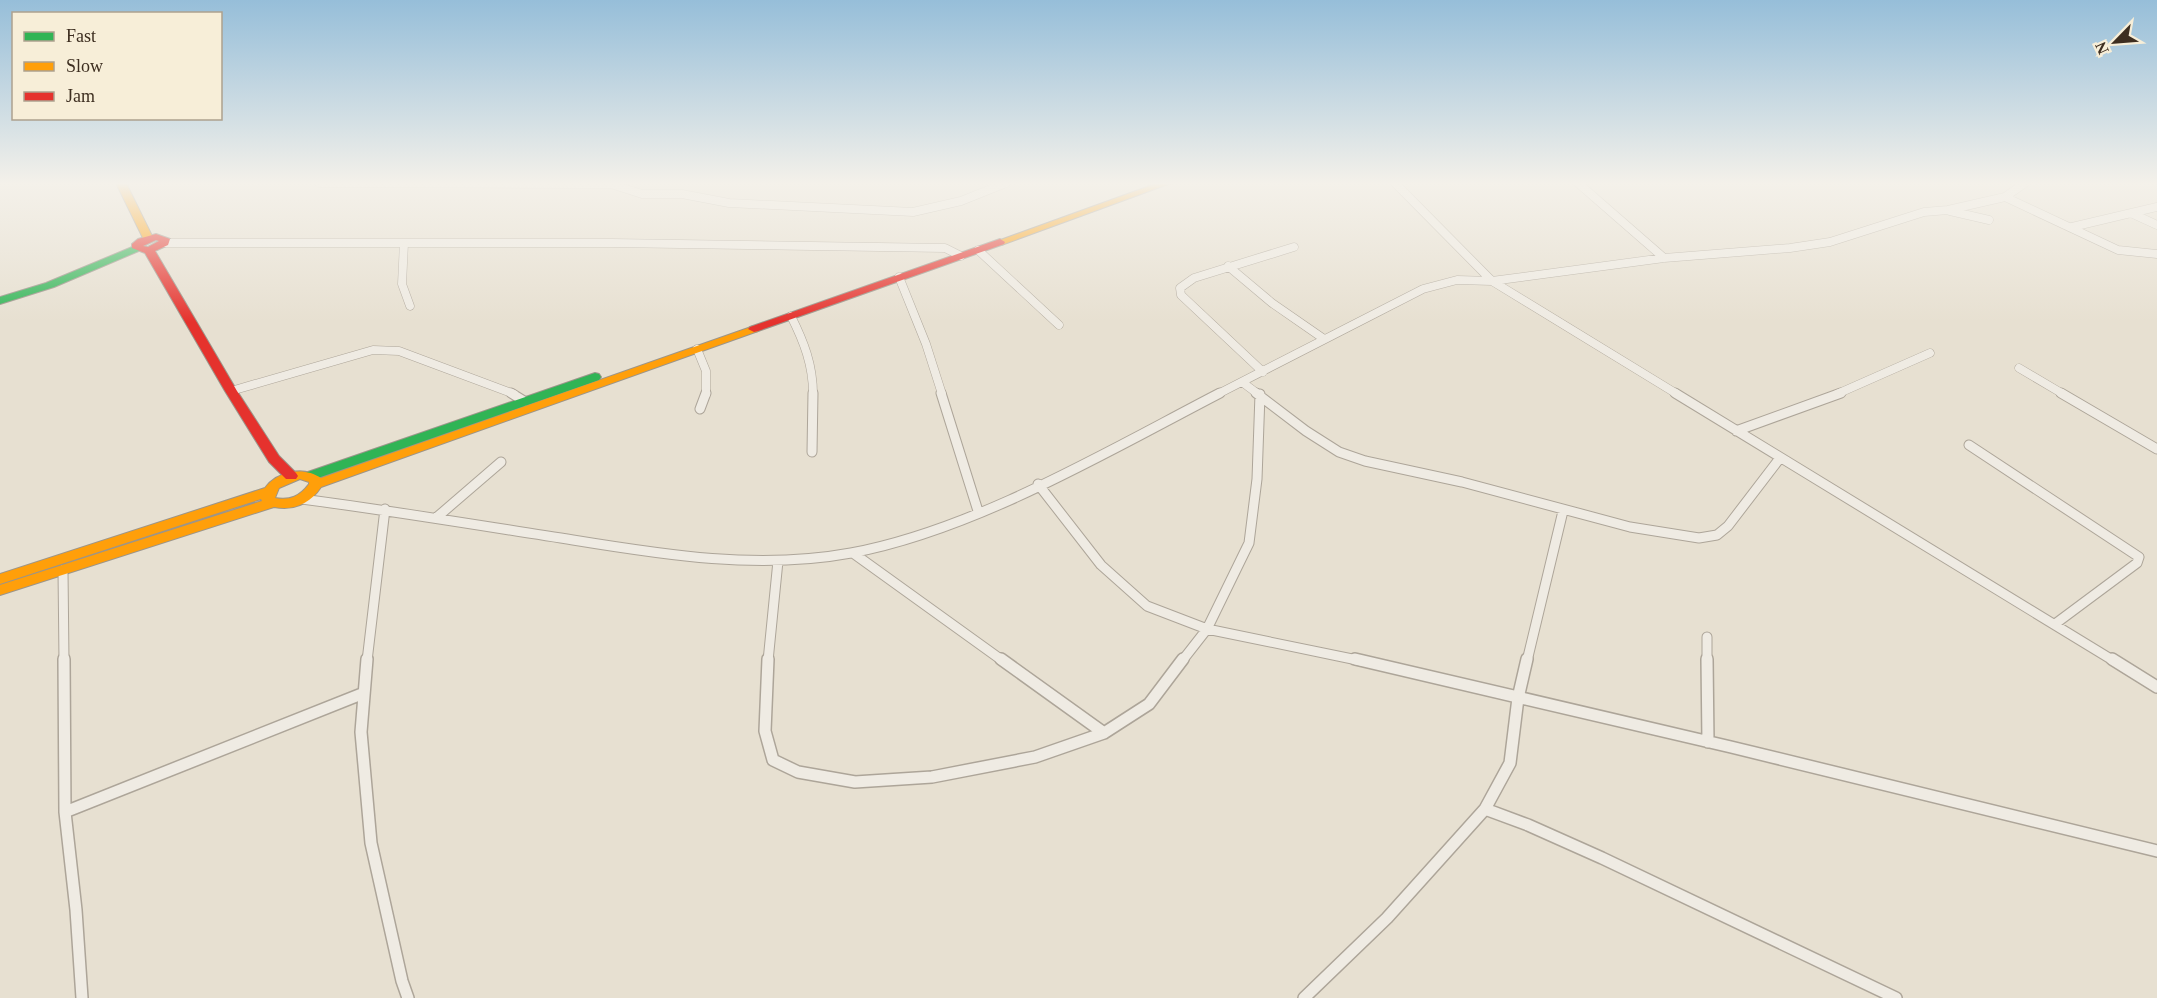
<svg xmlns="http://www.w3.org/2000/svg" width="2157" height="998" font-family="Georgia,serif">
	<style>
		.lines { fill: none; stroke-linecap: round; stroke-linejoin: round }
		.street-far2-casing { stroke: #ada599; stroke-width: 9 }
		.street-far1-casing { stroke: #ada599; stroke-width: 11 }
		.street-casing { stroke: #ada599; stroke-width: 14 }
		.fast-casing { stroke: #9c958a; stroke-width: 2 }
		.slow-casing { stroke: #9c958a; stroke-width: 2 }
		.jam-casing { stroke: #9c958a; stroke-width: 2 }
		.street-far2 { stroke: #efebe3; stroke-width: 8 }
		.street-far1 { stroke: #efebe3; stroke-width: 9 }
		.street { stroke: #efebe3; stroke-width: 11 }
		.fast { fill: #30b455; fill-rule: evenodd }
		.slow { fill: #ff9f0a; fill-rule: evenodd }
		.jam { fill: #e5322d; fill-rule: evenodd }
	</style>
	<rect width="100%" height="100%" fill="#e7e0d1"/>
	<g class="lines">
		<defs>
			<path id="street-far2" d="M319 183 611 184 642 194H682L729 203 913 212 961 201 1006 183
				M1395 183 1492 281 1677 394
				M1578 183 1664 258
				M2005 197 2118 250 2157 254
				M1950 211 1989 220
				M2133 214 2157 225
				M2072 227 2157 207
				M164 243H612L945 248 961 256
				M404 243 402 284 410 306
				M978 250 1059 325
				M1228 266 1272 303 1324 339
				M899 277 926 344 942 394
				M791 316C804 342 813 365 813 394
				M697 349 706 371V394
				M2019 368 2063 394
				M1263 372 1181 295 1180 288 1194 278 1294 247
				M1242 382 1258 394
				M231 391 373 350 399 351 514 394
				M1218 394 1423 289 1457 280 1492 281 1664 258 1790 248 1830 242 1924 212 1948 210 2005 197 2025 183
				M1837 394 1930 353"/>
			<path id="street-far1" d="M511 393 524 401
				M941 393 978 511
				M1256 393 1306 431 1339 452 1365 461 1462 482 1630 527 1699 538 1717 535 1728 526 1780 458
				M1675 393 2114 661
				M2061 393 2157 449
				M700 409 706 393
				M1736 431 1841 393
				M1969 445 2139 557 2137 563 2055 624
				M812 452 813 393
				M1038 484 1101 565 1147 606 1207 629 1362 661
				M302 499C393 511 483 526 573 540 665 555 759 570 851 553 975 530 1108 451 1220 393
				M436 518 501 462
				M853 553 1003 661
				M63 570 64 661
				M1707 637V661
				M367 661 385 509
				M768 661 778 561
				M1182 661 1207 629 1249 543 1257 479 1260 394
				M1527 661 1563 511"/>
			<path id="street" d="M64 659 65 812 76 910 82 998
				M367 659 361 732 371 843 402 981 408 998
				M768 659 765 731 773 760 798 772 855 782 932 777 1035 757 1104 733 1149 704 1183 659
				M1001 659 1104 733
				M1355 659 1731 747 2157 851
				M1707 659 1708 742
				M2112 659 2157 687
				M1485 809 1528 825 1602 858 1896 998
				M65 812 364 693
				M1304 998 1387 918 1485 809 1510 763 1518 698 1527 659"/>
			<path id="fast" d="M137 245 142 248 141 250 54 287 0 304V297L46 283Z
				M595 373 599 374 601 377 599 380 315 479 310 480 303 476 305 473Z"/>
			<path id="slow" d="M116 183H126L153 238 152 240 148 241 143 238Z
				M1158 183H1171L1004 244 1000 245 995 242Z
				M754 326 760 329 758 331 321 487C310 504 293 511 274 507L0 595V585L262 501 261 499 0 584V574L265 488C277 471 304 466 321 478ZM300 479 309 482V484C300 496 290 501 275 498L279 488Z"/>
			<path id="jam" d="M156 234 170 239 168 245 155 251 237 391 279 456 296 473 298 476 296 479H286L269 462 225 391 145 253 132 248V244L138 239ZM156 240 159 241 148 247 143 246Z
				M1000 239 1005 242 1004 244 758 331 754 332 748 329 750 327Z"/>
		</defs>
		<use href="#street-far2" class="street-far2-casing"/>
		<use href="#street-far1" class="street-far1-casing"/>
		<use href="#street" class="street-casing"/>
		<use href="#fast" class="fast-casing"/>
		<use href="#slow" class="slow-casing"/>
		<use href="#jam" class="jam-casing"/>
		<use href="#street-far2" class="street-far2"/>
		<use href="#street-far1" class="street-far1"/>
		<use href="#street" class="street"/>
		<use href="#fast" class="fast"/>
		<use href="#slow" class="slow"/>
		<use href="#jam" class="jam"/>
	</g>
	<linearGradient id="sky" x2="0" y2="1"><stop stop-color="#96bed9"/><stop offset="0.57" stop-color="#f4f1ea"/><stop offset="1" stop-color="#f4f1ea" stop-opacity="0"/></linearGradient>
	<rect width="2157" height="322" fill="url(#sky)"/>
	<rect x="12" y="12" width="210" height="108" fill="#f7eed8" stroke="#ada18e" stroke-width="1.5"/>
	<rect x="24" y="32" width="30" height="9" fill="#30b455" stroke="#ada18e" stroke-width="1.5"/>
	<text x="66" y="42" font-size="18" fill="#3d2e20">Fast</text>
	<rect x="24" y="62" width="30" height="9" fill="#ff9f0a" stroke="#ada18e" stroke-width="1.5"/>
	<text x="66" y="72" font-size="18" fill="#3d2e20">Slow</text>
	<rect x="24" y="92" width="30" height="9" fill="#e5322d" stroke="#ada18e" stroke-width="1.5"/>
	<text x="66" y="102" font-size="18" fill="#3d2e20">Jam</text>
	<g transform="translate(2115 42) rotate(245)" stroke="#f7eed8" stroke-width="4.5" paint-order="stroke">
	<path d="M0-4.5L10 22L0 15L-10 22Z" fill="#3d2e20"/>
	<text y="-9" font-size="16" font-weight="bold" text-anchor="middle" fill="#3d2e20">N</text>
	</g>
</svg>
